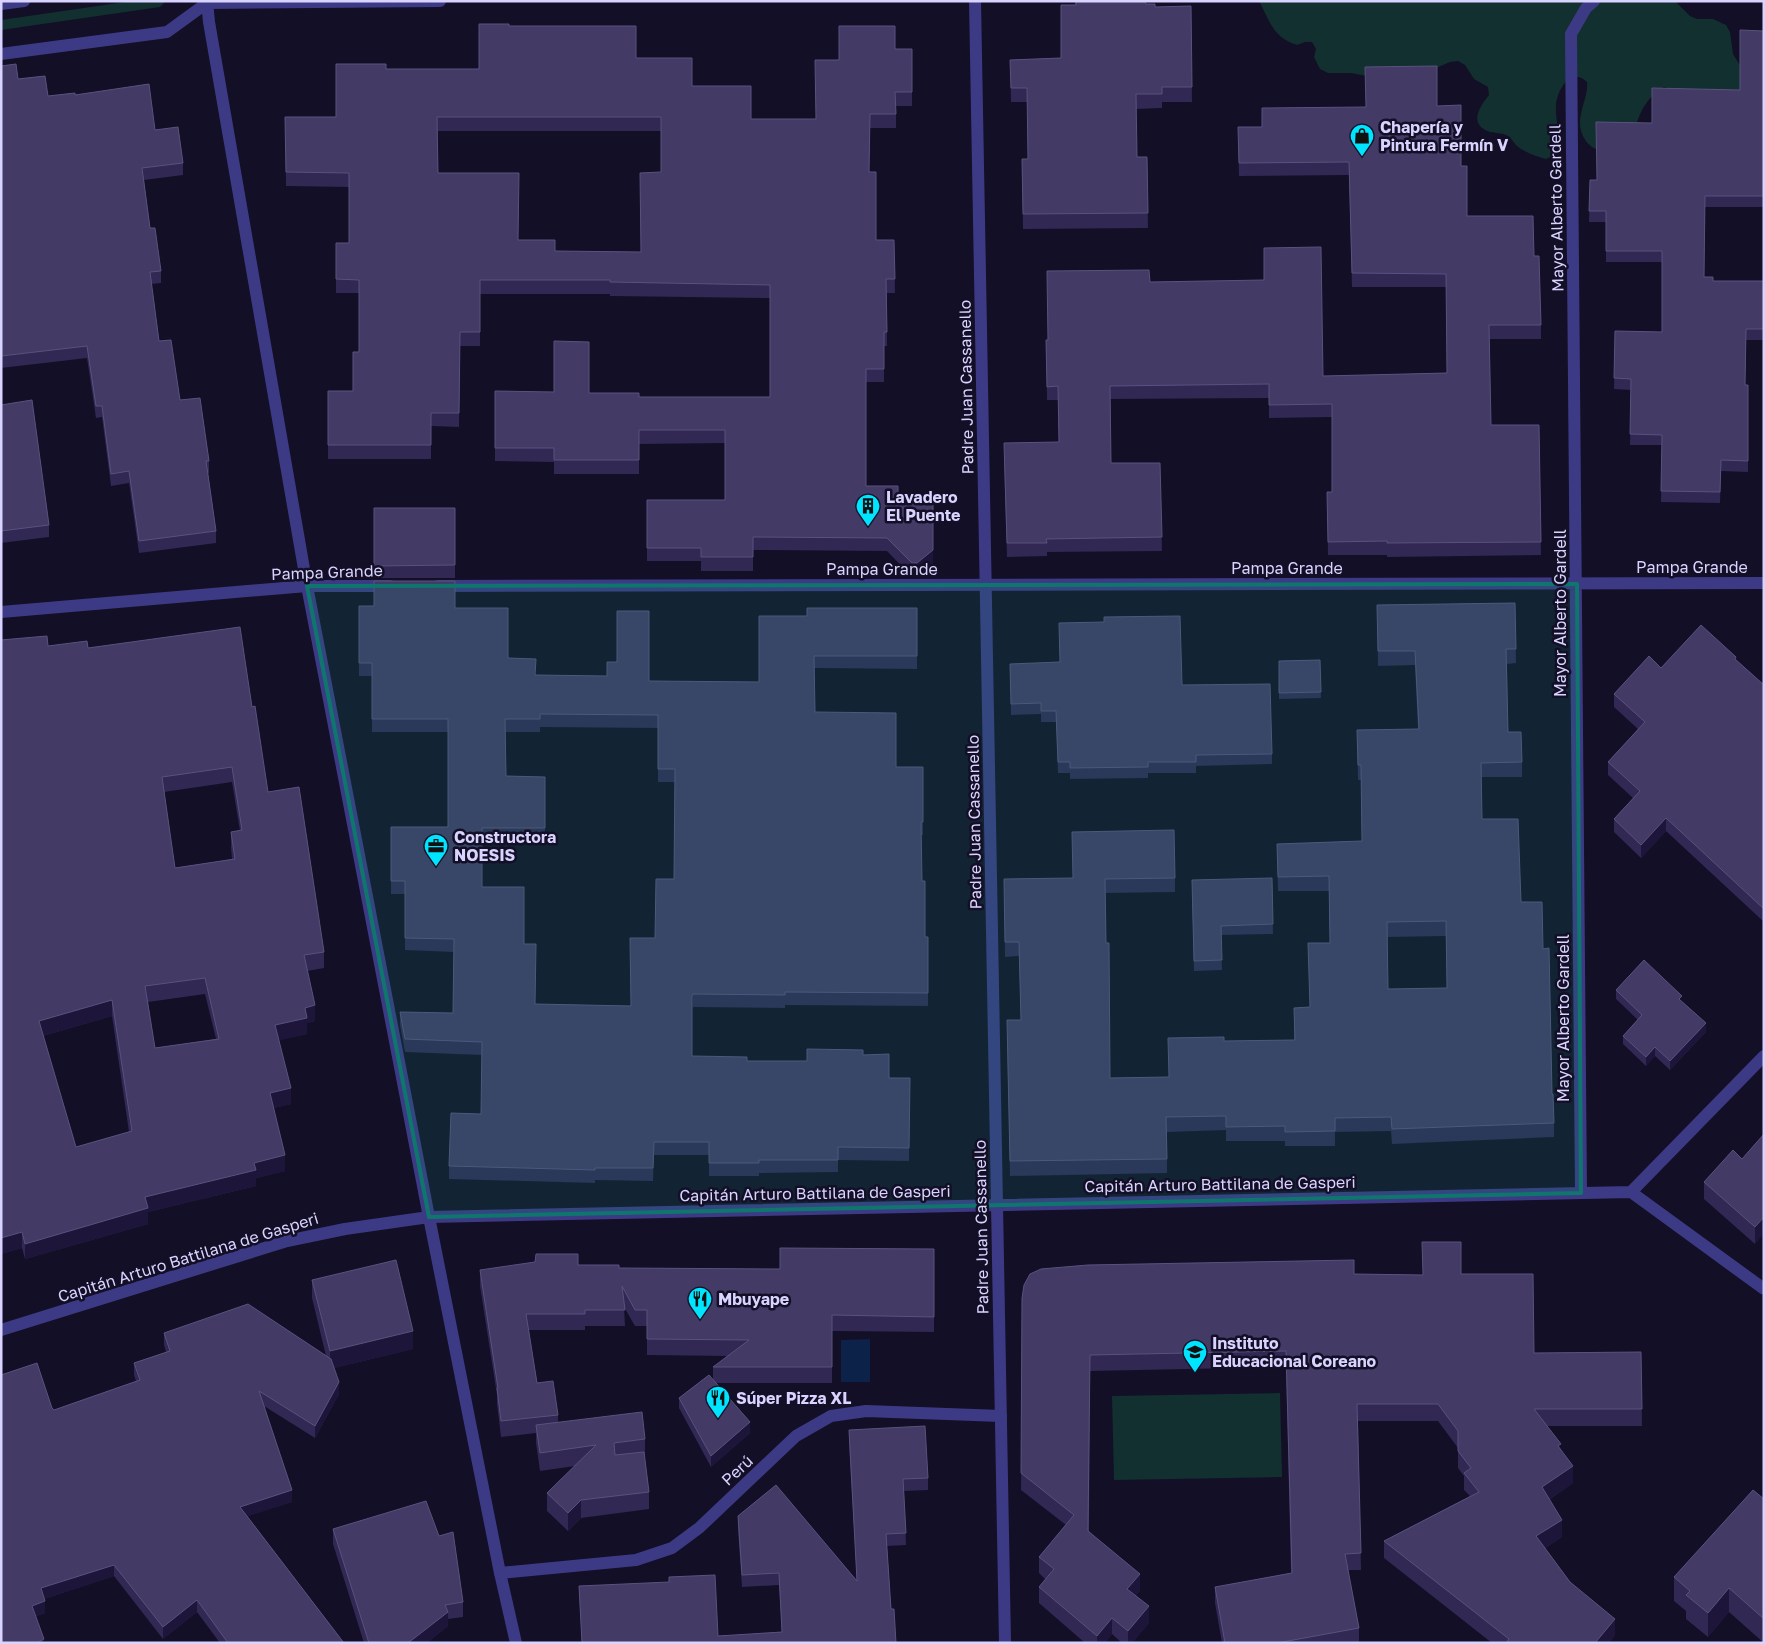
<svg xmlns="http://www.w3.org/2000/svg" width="1765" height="1644" font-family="'Golos Text',sans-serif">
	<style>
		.green { fill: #12302f }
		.water { fill: #0c2248 }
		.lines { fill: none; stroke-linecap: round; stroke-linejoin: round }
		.minor { stroke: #3d3a85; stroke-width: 12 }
		.tertiary { stroke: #3d3a85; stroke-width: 12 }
		.wall { fill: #312854; fill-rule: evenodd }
		.shaded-wall { fill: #1d163a }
		.building { fill: #433a66; stroke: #5a527e; fill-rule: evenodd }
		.marked { fill: #0f766e; fill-opacity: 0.2; stroke: #0f766e; stroke-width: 4; stroke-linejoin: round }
		.labels { text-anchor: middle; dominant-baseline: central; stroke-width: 5; stroke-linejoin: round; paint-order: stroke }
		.poi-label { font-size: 16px; font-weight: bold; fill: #d9d4ff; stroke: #130f26; text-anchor: start }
		.street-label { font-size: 16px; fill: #d9d4ff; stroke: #130f26 }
	</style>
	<rect width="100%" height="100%" fill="#130f26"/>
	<path class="green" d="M132 1H163L164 3 160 7 1 30V20Z
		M1259 1H1675L1690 16 1697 19H1713L1726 25 1730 32 1733 54 1741 67 1764 114 1664 87C1650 94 1638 113 1636 128L1601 151C1585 147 1577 130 1581 114 1583 102 1588 94 1587 82 1570 65 1555 93 1556 109 1556 122 1559 133 1563 144L1560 152 1546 159C1535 156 1526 153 1517 146 1513 142 1511 137 1506 135 1501 133 1495 133 1490 132 1468 125 1479 107 1489 95L1488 87 1474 79 1465 65 1458 61 1450 62 1436 68 1367 76 1351 73H1328L1320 69 1314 57 1316 49 1312 42H1305L1297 45C1273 37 1270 22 1259 1Z
		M1280 1393 1282 1477 1114 1480 1112 1396Z"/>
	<path class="water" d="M870 1339V1382H841V1340Z"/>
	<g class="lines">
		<path class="minor" d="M438 586 1764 583
			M1 612 307 586H390
			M1631 1192 1764 1056
			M1581 1193 1571 34 1586 8 1594 1
			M1 1330 287 1241 345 1229 429 1217 1631 1192 1764 1289
			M500 1573 636 1560 672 1548 699 1528 796 1436 831 1416 866 1411 1001 1416"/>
		<path class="tertiary" d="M203 1 207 3 440 1
			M207 1 209 22 307 586 429 1217 500 1573 516 1643
			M975 1 1005 1643
			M1 4 24 1
			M1 54 167 32 207 3"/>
	</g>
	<path class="wall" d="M1075 1H1145L1146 4 1155 7 1191 6 1192 102H1162V108L1136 109 1137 157H1147L1148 228 1023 229 1022 159H1028L1027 102H1011L1010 60 1061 58 1075 5Z
		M509 26 636 58 692 86 751 119H816L839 60 895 49H912V106H896V128H870L869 172 876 240H894L895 293H887V346H884V382H866V486L898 500H933V563L917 577H912L887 551 753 550V571H701V561H647V500H725V443L639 444V474H554V462L495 461V391L589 393 639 397H770V298L610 296V294H480V346H460L459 427 431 426V459H328V391H353L359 352V293H336V243H349V187L286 186 285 117H336L386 69H479ZM437 131H661V172L641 252 555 251 518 240 438 173Z
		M1764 31V207H1705L1704 277 1713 281H1764V340H1746L1745 385H1748V472L1721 471 1720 503 1661 502 1662 445H1630L1631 390 1614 389 1615 331 1662 332V262H1606V222H1589L1590 180H1597L1652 123 1740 90Z
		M1 66 18 79 48 96 75 95 155 130 183 163V175L144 180 150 228 161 271V283L151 284 159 341 180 400 209 461V473H208L216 531V543L139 553 129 483 111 486 102 417 96 418 87 358 1 368Z
		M1437 106 1461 166 1467 216 1534 256 1541 325V339H1489L1491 425H1539L1541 555 1387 557V555H1328L1327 492H1332V417L1269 418V398L1110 399 1111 463H1160L1162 551 1047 552V556L1007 557 1004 457 1059 442 1058 400H1047L1046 340H1048L1150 282 1323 376 1447 373 1446 287H1352L1349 175 1239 176 1238 127H1262Z
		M1 405 49 525V537L1 543Z
		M374 508H455V578H374Z
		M1515 603 1516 663 1507 664 1508 732 1522 762V777H1481L1482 819 1543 949 1554 1123V1137L1392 1144 1391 1131 1335 1132V1146H1285V1141H1226V1130L1167 1132V1173L1010 1176 1007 1034 1021 1020 1019 956 1005 957 1004 879 1175 878V892L1105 893 1106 943 1110 1078 1169 1077 1224 1041 1294 1040V1008L1310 1007 1308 943H1330L1329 891H1278L1277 844 1362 841 1361 780H1358L1357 730 1418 729 1415 665 1378 666 1377 605ZM1446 936 1447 988 1388 989 1387 937Z
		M359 606 455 608 508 658 536 675 649 681 759 682 807 616 917 608V669L814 668 815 712 896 767H923V835H921L922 881 925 937H928V1006L785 1005V1008L693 1007 692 1009V1056L747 1061H807L863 1055 889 1078H910L909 1161 838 1160V1172L759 1173V1176H709V1155H654L653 1181 595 1180V1183L449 1179V1166L481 1114 482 1055 405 1052 400 1025V1012L453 1013 454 952 405 950V894H391V827H448V732H372V676H359ZM540 727 658 728V782H675L674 879 655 938 631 1006 535 1004 524 944 482 887V841H545V777L506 776 505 732H540Z
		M1 640 48 646 88 648 252 707 268 792 324 952V968L307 971 315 1021 307 1023V1034L279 1040 291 1104 274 1108 285 1171 256 1178V1186L148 1212V1224L25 1259 22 1248 1 1254ZM232 782 240 831 231 832V848L232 859 175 868 164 792ZM205 994 216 1039 155 1048 148 1002ZM112 1016 129 1132 76 1147 43 1036Z
		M1320 660 1321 698 1279 699V661Z
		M1736 660 1764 685V922L1666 831 1641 858 1614 832V819L1633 798 1608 775V762L1638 729 1614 707V694L1661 668Z
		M1010 664 1182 685 1272 754V764L1196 766V773H1148V778L1070 779V773H1058L1056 722H1041V714L1011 715Z
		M1272 878 1273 934 1221 935 1222 970 1194 971 1192 890Z
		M1616 990 1682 1002 1706 1032 1670 1070 1655 1056 1646 1066 1623 1044V1036L1638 1020 1616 999Z
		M1764 1134 1755 1244 1704 1199V1182L1742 1159Z
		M934 1249V1332L832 1331V1383H716L750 1433 711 1467 679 1408V1398L713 1380V1367L728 1356 647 1355V1326H635L624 1307 625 1326H585V1330H529L537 1383 558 1415V1422L645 1439V1457H644L649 1492V1509L581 1518 568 1531 547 1511V1493L575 1466 540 1471 536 1443V1433L501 1437 497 1404V1395L480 1286V1270L578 1265 619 1268 780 1269Z
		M1354 1274 1423 1275 1461 1274 1534 1353 1641 1352 1642 1426H1547L1561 1450 1573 1483 1550 1499 1562 1537 1545 1548 1570 1582 1615 1635 1609 1643H1492L1384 1558V1541L1470 1496 1464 1490V1476L1458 1468V1448L1438 1421H1358L1361 1570H1348L1359 1628V1643H1222L1215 1603V1587L1291 1573 1286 1367 1090 1371 1089 1531 1140 1591 1136 1595 1149 1623 1132 1643H1122L1112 1634 1105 1643H1085L1039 1603V1587L1045 1579 1039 1573V1557L1066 1525 1021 1490 1022 1298Z
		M312 1280 413 1349 334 1368 339 1394 315 1438 264 1406 292 1502 247 1516 344 1643H220L197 1612 163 1639 114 1576 44 1599 45 1613 36 1616 44 1643H1L52 1408 54 1410 136 1381 134 1375V1363L166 1352 164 1345V1333L326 1356 312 1298Z
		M849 1430 928 1478V1490L904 1491 906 1545 887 1546 891 1609 896 1643H582L579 1586 718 1636 782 1632 779 1585 742 1587 738 1529V1516L857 1580 849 1443Z
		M1764 1499V1643L1729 1612 1708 1637 1686 1619V1611L1674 1601V1577Z
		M333 1529 439 1536 463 1602V1617L448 1619V1626L427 1643H364L333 1544Z"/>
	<path class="shaded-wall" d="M933 550V563L917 577V563Z
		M1666 818V831L1641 858V845Z
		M693 994V1007L692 1009V996Z
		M112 1000V1016L39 1037V1021Z
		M315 1005V1021L307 1023V1034L275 1041V1025L305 1008Z
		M1706 1023V1032L1670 1070V1061Z
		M1655 1047V1056L1646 1066V1057Z
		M291 1088V1104L270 1109V1093Z
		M285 1155V1171L256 1178V1186L148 1212V1224L25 1259V1244L145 1197 254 1163Z
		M1764 1217V1234L1755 1244V1227Z
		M22 1232V1248L1 1254V1238Z
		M413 1331V1349L330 1369V1351Z
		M339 1382V1394L315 1438V1426Z
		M750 1422V1433L711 1467V1456Z
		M1573 1466V1483L1542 1504V1487Z
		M292 1490V1502L240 1519V1507Z
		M581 1500V1518L568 1531V1513Z
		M1562 1520V1537L1536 1553V1536Z
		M114 1565V1576L41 1600V1588Z
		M1140 1574V1591L1127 1605V1589Z
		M1729 1588V1612L1708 1637V1613Z
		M197 1600V1612L163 1639V1627Z
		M45 1601V1613L32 1617V1606Z
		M1149 1606V1623L1132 1643H1128V1631Z
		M448 1612V1626L427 1643H408Z
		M1112 1618V1634L1105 1643H1097V1636Z
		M1615 1619V1635L1609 1643H1595Z
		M44 1639V1643H37Z"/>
	<path class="building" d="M1076 1H1145L1146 4H1155V7L1191 6 1192 87H1162V94H1136L1137 157H1147L1148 213 1023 214 1022 159H1028L1027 88H1011L1010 60 1061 58V5H1076Z
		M479 24H509V26H636V58H692V86H751V119H816L815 60H839V26H895V49H912V92H895L896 114H870L869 172H876V240H894L895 279H886L887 332H884V369H866V486H898V500H933V550L917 563H912L887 538 753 537V557H701V548H647V500H725V430H639V460H554V448H495V391L554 392V341L589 342V393H639V397H770V285L610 282V280H480V332H460L459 413H431V445H328V391H353V352H359V280L336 279V243H349V173L286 172 285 117H336V64H386V69H479ZM437 117H661V172L640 173 641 252 555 251V240H518L519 173H438Z
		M1740 30 1764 31V196H1705L1704 277H1713V281H1764V329H1746L1745 385H1748V461L1721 460 1720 492 1661 491 1662 435 1630 434 1631 379 1614 378 1615 331 1662 332V251H1606V211H1589L1590 180H1597L1596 122 1652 123V88L1740 90Z
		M16 64 18 79 45 76 48 96 75 93V95L149 84 155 130 178 127 183 163 142 168 150 228H155L161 271 150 272 159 341 171 340 180 400 200 398 209 461H206L216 531 139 541 129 471 111 474 102 406H96L87 346 1 356V66Z
		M1437 66V106L1461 105V166H1467V216H1533L1534 256H1539L1541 325H1489L1491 425H1539L1541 542 1387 543V541L1328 542 1327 492H1332V404L1269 405V384L1110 386 1111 463H1160L1162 537 1046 539 1047 543H1007L1004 443 1059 442 1058 386 1047 387 1046 340H1048L1047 271 1149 270 1150 282 1264 280V248L1321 247 1323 376 1447 373 1446 274 1352 273 1349 162 1239 163 1238 127H1262V108L1366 107 1365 67Z
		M32 400 49 525 1 531V405Z
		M374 508H455V565L374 566Z
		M374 581H455V608H508V658L536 659 535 675 607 676V662H617V611H649V681L759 682V616H807V608H917V656H814L815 712 896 713V767H923V822H921L922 881H925V937H928V993L785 992V995L693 994 692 996V1056L747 1057V1061H807V1049L863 1050V1055L889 1054V1078H910L909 1148 838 1147V1160H759V1163H709V1142H654L653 1168H595V1170L449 1166 451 1113 481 1114 482 1042 405 1039 400 1012 453 1013 454 939 405 938V881H391V827H448V719H372V663H359V606H374ZM540 714 658 715V769H675L674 879H656L655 938H630L631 1006 535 1004 536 944H524V887H482V828H545V777L506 776 505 719H540Z
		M1515 603 1516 649H1506L1508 732H1521L1522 762 1481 763 1482 819H1518L1521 902H1542L1543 949 1549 948 1552 1094H1553L1554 1123 1392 1129 1391 1117 1335 1118V1131L1285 1132V1126L1226 1127V1116L1166 1117 1167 1159 1010 1161 1007 1020H1021L1019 942H1005L1004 879 1073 878 1072 832 1174 830 1175 878 1105 879 1106 943H1109L1110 1078 1169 1077 1168 1038 1224 1037V1041L1295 1040 1294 1008 1310 1007 1308 943H1330L1329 876 1278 877 1277 844 1362 841 1361 765H1358L1357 730 1419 729 1415 651H1378L1377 605ZM1446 921 1447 988 1388 989 1387 922Z
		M1180 616 1182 685 1270 684 1272 754 1196 755V762H1148V767L1070 768V762H1058L1056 711H1041V703L1011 704 1010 664 1060 662 1059 623 1104 622V617Z
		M1701 625 1736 657 1735 659 1764 685V909L1666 818 1641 845 1614 819 1640 791 1608 762 1645 722 1614 694 1649 656 1661 668Z
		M240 627 252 707 255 706 268 792 299 787 324 952 304 955 315 1005 305 1008 307 1018 275 1025 291 1088 270 1093 285 1155 254 1163 256 1170 145 1197 148 1208 25 1244 22 1232 1 1238V640L47 636 48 646 87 641 88 648ZM232 767 242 830 231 832 235 859 175 868 162 777ZM205 978 219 1039 155 1048 145 986ZM112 1000 132 1131 76 1147 39 1021Z
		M1320 660 1321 692 1279 693V661Z
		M1272 878 1273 924 1221 926 1222 960 1194 961 1192 880Z
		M1644 960 1682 996 1679 999 1706 1023 1670 1061 1655 1047 1646 1057 1623 1036 1642 1015 1616 990Z
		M1764 1134V1217L1755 1227 1704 1182 1733 1150 1742 1159Z
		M1422 1242H1461V1274H1533L1534 1353 1641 1352 1642 1409H1534L1561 1444 1558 1446 1573 1466 1542 1487 1562 1520 1536 1536 1570 1582 1615 1619 1595 1643H1506L1509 1639 1384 1541 1479 1492 1464 1473 1471 1468 1458 1451V1431L1438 1404H1357L1361 1553 1345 1554 1359 1628 1277 1643H1225L1215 1587 1292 1573 1286 1351 1090 1355 1088 1531 1140 1574 1127 1589 1149 1606 1128 1631 1112 1618 1097 1636 1039 1587 1054 1569 1039 1557 1074 1515 1021 1473 1022 1298 1024 1285 1030 1274 1041 1269 1088 1265 1354 1260V1274L1423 1275Z
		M780 1248 934 1249V1317L832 1315V1367H713L749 1340 647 1339V1310H635L622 1286 625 1310H585V1314H526L537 1383 553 1381 558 1415 501 1421 497 1388H498L480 1270 535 1262 536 1254H578V1265H619V1268L780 1269Z
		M396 1260 413 1331 330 1351 312 1280Z
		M248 1304 331 1359 339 1382 315 1426 259 1391 292 1490 240 1507 344 1643H228L197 1600 163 1627 114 1565 41 1588 45 1601 32 1606 44 1639 37 1643H1V1375L37 1363 52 1408 54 1410 140 1380 134 1363 170 1351 164 1333Z
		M709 1375 750 1422 711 1456 679 1398Z
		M642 1412 645 1439 614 1443 615 1455 644 1452 649 1492 581 1500 568 1513 547 1493 596 1445 540 1453 536 1425Z
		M925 1426 928 1478 903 1479 906 1533 886 1534 891 1609H894L896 1643H582L579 1586 669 1582V1577L715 1575 718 1636 782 1632 779 1573 742 1575 738 1516 776 1485 857 1581 849 1430Z
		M1753 1490 1764 1499V1619L1729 1588 1708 1613 1686 1595 1690 1591 1674 1577Z
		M426 1501 439 1536 453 1532 463 1602 445 1605 448 1612 408 1643H369L333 1529Z"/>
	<path class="marked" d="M1577 584 1581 1193 429 1217 307 586Z"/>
	<defs>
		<symbol id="shop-pin" viewBox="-11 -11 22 30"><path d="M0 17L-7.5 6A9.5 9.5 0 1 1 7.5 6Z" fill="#00e5ff" stroke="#130f26"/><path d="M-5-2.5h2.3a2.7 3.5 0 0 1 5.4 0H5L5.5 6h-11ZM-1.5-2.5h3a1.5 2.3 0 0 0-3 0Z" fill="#111"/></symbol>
		<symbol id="building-pin" viewBox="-11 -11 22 30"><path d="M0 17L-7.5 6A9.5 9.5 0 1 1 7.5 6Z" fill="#00e5ff" stroke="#130f26"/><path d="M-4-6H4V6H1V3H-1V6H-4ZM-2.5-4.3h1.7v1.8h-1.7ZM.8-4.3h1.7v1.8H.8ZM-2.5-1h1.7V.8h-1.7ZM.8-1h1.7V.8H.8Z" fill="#111"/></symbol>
		<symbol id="office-pin" viewBox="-11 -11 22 30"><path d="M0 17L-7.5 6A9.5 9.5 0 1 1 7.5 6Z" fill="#00e5ff" stroke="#130f26"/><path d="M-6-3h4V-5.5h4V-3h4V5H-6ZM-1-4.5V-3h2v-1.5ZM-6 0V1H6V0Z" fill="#111"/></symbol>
		<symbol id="restaurant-pin" viewBox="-11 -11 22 30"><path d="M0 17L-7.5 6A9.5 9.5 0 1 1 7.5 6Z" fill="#00e5ff" stroke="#130f26"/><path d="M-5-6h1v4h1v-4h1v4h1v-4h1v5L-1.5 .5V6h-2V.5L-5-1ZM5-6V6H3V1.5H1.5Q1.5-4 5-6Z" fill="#111"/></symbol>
		<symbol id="school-pin" viewBox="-11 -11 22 30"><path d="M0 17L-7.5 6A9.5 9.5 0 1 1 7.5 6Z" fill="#00e5ff" stroke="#130f26"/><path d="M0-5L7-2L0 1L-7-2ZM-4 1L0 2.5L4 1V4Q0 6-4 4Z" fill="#111"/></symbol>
	</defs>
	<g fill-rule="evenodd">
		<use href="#shop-pin" x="1348" y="122" width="28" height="38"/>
		<use href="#building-pin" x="854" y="492" width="28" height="38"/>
		<use href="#office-pin" x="422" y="832" width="28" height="38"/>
		<use href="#restaurant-pin" x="686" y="1285" width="28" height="38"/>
		<use href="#school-pin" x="1181" y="1338" width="28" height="38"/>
		<use href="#restaurant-pin" x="704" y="1384" width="28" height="38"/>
	</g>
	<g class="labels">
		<g class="poi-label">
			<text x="1380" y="127">Chapería y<tspan x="1380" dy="18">Pintura Fermín V</tspan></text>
			<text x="886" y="497">Lavadero<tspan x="886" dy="18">El Puente</tspan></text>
			<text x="454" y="837">Constructora<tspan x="454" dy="18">NOESIS</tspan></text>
			<text x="718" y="1299">Mbuyape</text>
			<text x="1212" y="1343">Instituto<tspan x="1212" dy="18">Educacional Coreano</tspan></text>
			<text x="736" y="1398">Súper Pizza XL</text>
		</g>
		<g class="street-label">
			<text transform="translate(1556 208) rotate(-91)">Mayor Alberto Gardell</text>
			<text transform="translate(966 387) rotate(-91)">Padre Juan Cassanello</text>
			<text x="1692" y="567">Pampa Grande</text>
			<text x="1287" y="568">Pampa Grande</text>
			<text x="882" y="569">Pampa Grande</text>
			<text transform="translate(327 572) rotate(-2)">Pampa Grande</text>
			<text transform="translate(1560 613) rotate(-90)">Mayor Alberto Gardell</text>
			<text transform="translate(974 822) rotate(-91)">Padre Juan Cassanello</text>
			<text transform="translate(1563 1018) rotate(-90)">Mayor Alberto Gardell</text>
			<text transform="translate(1220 1184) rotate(-1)">Capitán Arturo Battilana de Gasperi</text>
			<text transform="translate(815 1193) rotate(-1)">Capitán Arturo Battilana de Gasperi</text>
			<text transform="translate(981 1227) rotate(-91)">Padre Juan Cassanello</text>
			<text transform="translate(188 1257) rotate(-17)">Capitán Arturo Battilana de Gasperi</text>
			<text transform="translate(737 1470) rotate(-43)">Perú</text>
		</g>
	</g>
	<rect width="1765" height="1644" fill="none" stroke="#d9d4ff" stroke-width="5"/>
</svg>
